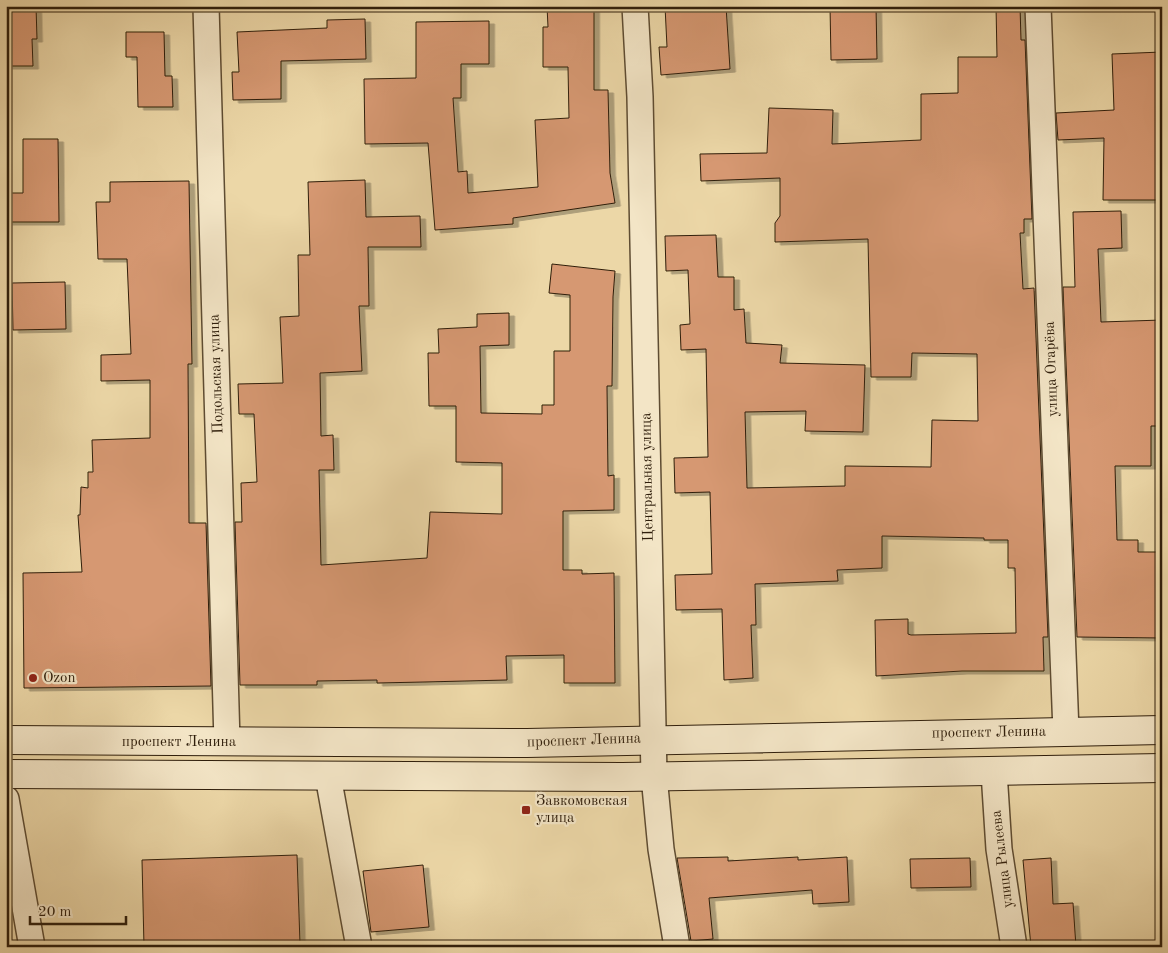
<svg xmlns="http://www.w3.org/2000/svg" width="1168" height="953" font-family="'Old Standard TT',serif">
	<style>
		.building { fill: #d69872; stroke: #2f1e0b; filter: url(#shadow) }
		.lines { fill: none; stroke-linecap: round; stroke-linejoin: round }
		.minor-casing { stroke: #5e4c32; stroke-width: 28 }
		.secondary-casing { stroke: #2f1e0b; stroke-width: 30 }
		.minor { stroke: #f3e5c6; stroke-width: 25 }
		.secondary { stroke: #f3e5c6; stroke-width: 28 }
		.poi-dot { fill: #8f2418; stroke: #f3e5c6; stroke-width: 2 }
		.labels { text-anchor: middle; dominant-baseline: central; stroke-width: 4.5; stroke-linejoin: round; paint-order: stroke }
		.street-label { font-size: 15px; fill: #2f1e0b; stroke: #f3e5c6 }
		.poi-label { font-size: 15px; fill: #2f1e0b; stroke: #f3e5c6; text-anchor: start }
	</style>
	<defs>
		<filter id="shadow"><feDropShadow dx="5.5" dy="3" stdDeviation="0" flood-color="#0004"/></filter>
	</defs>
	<rect width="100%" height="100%" fill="#ecd7a7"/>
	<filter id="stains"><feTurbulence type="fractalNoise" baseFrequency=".004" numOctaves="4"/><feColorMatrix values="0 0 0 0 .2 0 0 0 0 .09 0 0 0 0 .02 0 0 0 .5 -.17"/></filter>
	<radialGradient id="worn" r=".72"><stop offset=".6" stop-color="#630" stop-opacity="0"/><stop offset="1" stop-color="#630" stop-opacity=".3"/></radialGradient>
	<path class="building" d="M6 6H36L37 39H32L33 66H7Z
		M547 6H594V90H608L610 173 615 203 513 218V224L435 230 428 143 365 144 364 79 416 78V22L489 21V64H461V98H453L458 172 467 171 468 193 538 187 535 120 569 118 568 67H543V27H548Z
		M665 6H726L730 69 661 75 659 47H667Z
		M830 6H876L877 59 831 60Z
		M996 6H1020L1021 40H1025L1032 219H1024V233H1020L1023 289 1034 288 1048 637H1043L1044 671H962L876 676 875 620 908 619V634L911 635 1016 633 1015 568H1008V540H984V538L882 536V568L837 570 838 581 755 584 756 625H751L753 678 724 680 722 609 676 610 675 575 712 574 710 492 675 493 674 458 708 457 706 349 681 350 680 325 690 324 688 270 666 271 665 236 716 235 718 277H734V310L744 309 746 343 782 345 780 363 865 365 863 432 805 431 806 411 745 412 747 488 845 486V466L931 467 932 420 978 421 977 354 912 353 911 377H871L868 239 775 242V223L780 216V178L701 181 700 154 767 153 769 108 833 110 832 144 921 140V94L958 93V57H997Z
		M365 19 366 59 281 61V99L233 100 232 72H239L237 32 327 28V20Z
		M126 32H164L165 76H172L173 107H138L137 57H126Z
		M1162 52V200H1103L1104 138 1058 140 1056 113 1114 110 1112 54Z
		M23 139H58L59 222H6V193H23Z
		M365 180 366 217 420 216 421 247H368L369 306H359L362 371 320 373 321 436 333 435 334 470H319L321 565 427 558 430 512 502 514V463L456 462V406H429L428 353H439L438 329 477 327V314L509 313V345L480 346 481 413 542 414V405H554V351H570V295L549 293 552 264 615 271 613 297 612 386H607L608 476 614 475V510L563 511V570H582V574L614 573 615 683H564V655L506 656 507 680 424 682 377 683V680L317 681V685H240L235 522H242L241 483 257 482 254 414H239L238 384 283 383 280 317 299 316 298 255H310L308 182Z
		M189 181 192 364H188L189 523H206L211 686 24 688 23 573 82 572 78 515H80L81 487 88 488V472H93L92 440 150 438V380L101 381V355L131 354 127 259H98L96 202H110V182Z
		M1121 211 1122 248 1098 249 1101 322 1162 320V426H1151V466H1115L1117 540H1138V552H1162V638L1077 637 1063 287H1075L1073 212Z
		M65 282 66 329 13 330 12 283Z
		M297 855 300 944 144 947 142 860Z
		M728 857V861L798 857V860L847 857 849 902 813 904 812 890 709 898 713 939 691 941 677 858Z
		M970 858 971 887 911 888 910 859Z
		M1051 858 1053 904 1073 903 1076 947H1031L1023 860Z
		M423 865 429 927 371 932 363 871Z"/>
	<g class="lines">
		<defs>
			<path id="minor" d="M206 6 227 742
				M635 6 640 97 654 776 661 849 677 947
				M1038 6 1066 732
				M994 772 999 849 1014 947
				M328 776 359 947
				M6 799 32 947"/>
			<path id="secondary" d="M6 740 527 743 1162 730
				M6 774 622 777 1162 768"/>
		</defs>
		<use href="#minor" class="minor-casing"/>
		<use href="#secondary" class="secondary-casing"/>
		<use href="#minor" class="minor"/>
		<use href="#secondary" class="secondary"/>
	</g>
	<g class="poi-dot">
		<circle cx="33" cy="678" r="5"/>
		<rect x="521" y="805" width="10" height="10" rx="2.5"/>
	</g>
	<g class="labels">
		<g class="street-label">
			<text transform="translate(1052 369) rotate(-92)">улица Огарёва</text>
			<text transform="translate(217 374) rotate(-92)">Подольская улица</text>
			<text transform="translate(648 477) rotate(-91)">Центральная улица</text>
			<text transform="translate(989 733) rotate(-1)">проспект Ленина</text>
			<text transform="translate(584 741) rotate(-2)">проспект Ленина</text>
			<text x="179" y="742">проспект Ленина</text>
			<text transform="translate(1003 859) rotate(-97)">улица Рылеева</text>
		</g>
		<g class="poi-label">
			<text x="43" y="678">Ozon</text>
			<text x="536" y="801">Завкомовская<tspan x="536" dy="17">улица</tspan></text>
		</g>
	</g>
	<rect width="1168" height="953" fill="none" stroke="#ecd7a7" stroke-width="25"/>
	<rect x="8" y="8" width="1153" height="938" fill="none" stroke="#2f1e0b" stroke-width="2.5"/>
	<rect x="12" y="12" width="1143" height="928" fill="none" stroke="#2f1e0b"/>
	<path d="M30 916v8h96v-8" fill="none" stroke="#2f1e0b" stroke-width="2.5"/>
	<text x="38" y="916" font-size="15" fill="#2f1e0b" stroke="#f3e5c6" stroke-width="4" paint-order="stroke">20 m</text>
	<rect width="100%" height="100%" filter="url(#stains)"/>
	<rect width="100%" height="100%" fill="url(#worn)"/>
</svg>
